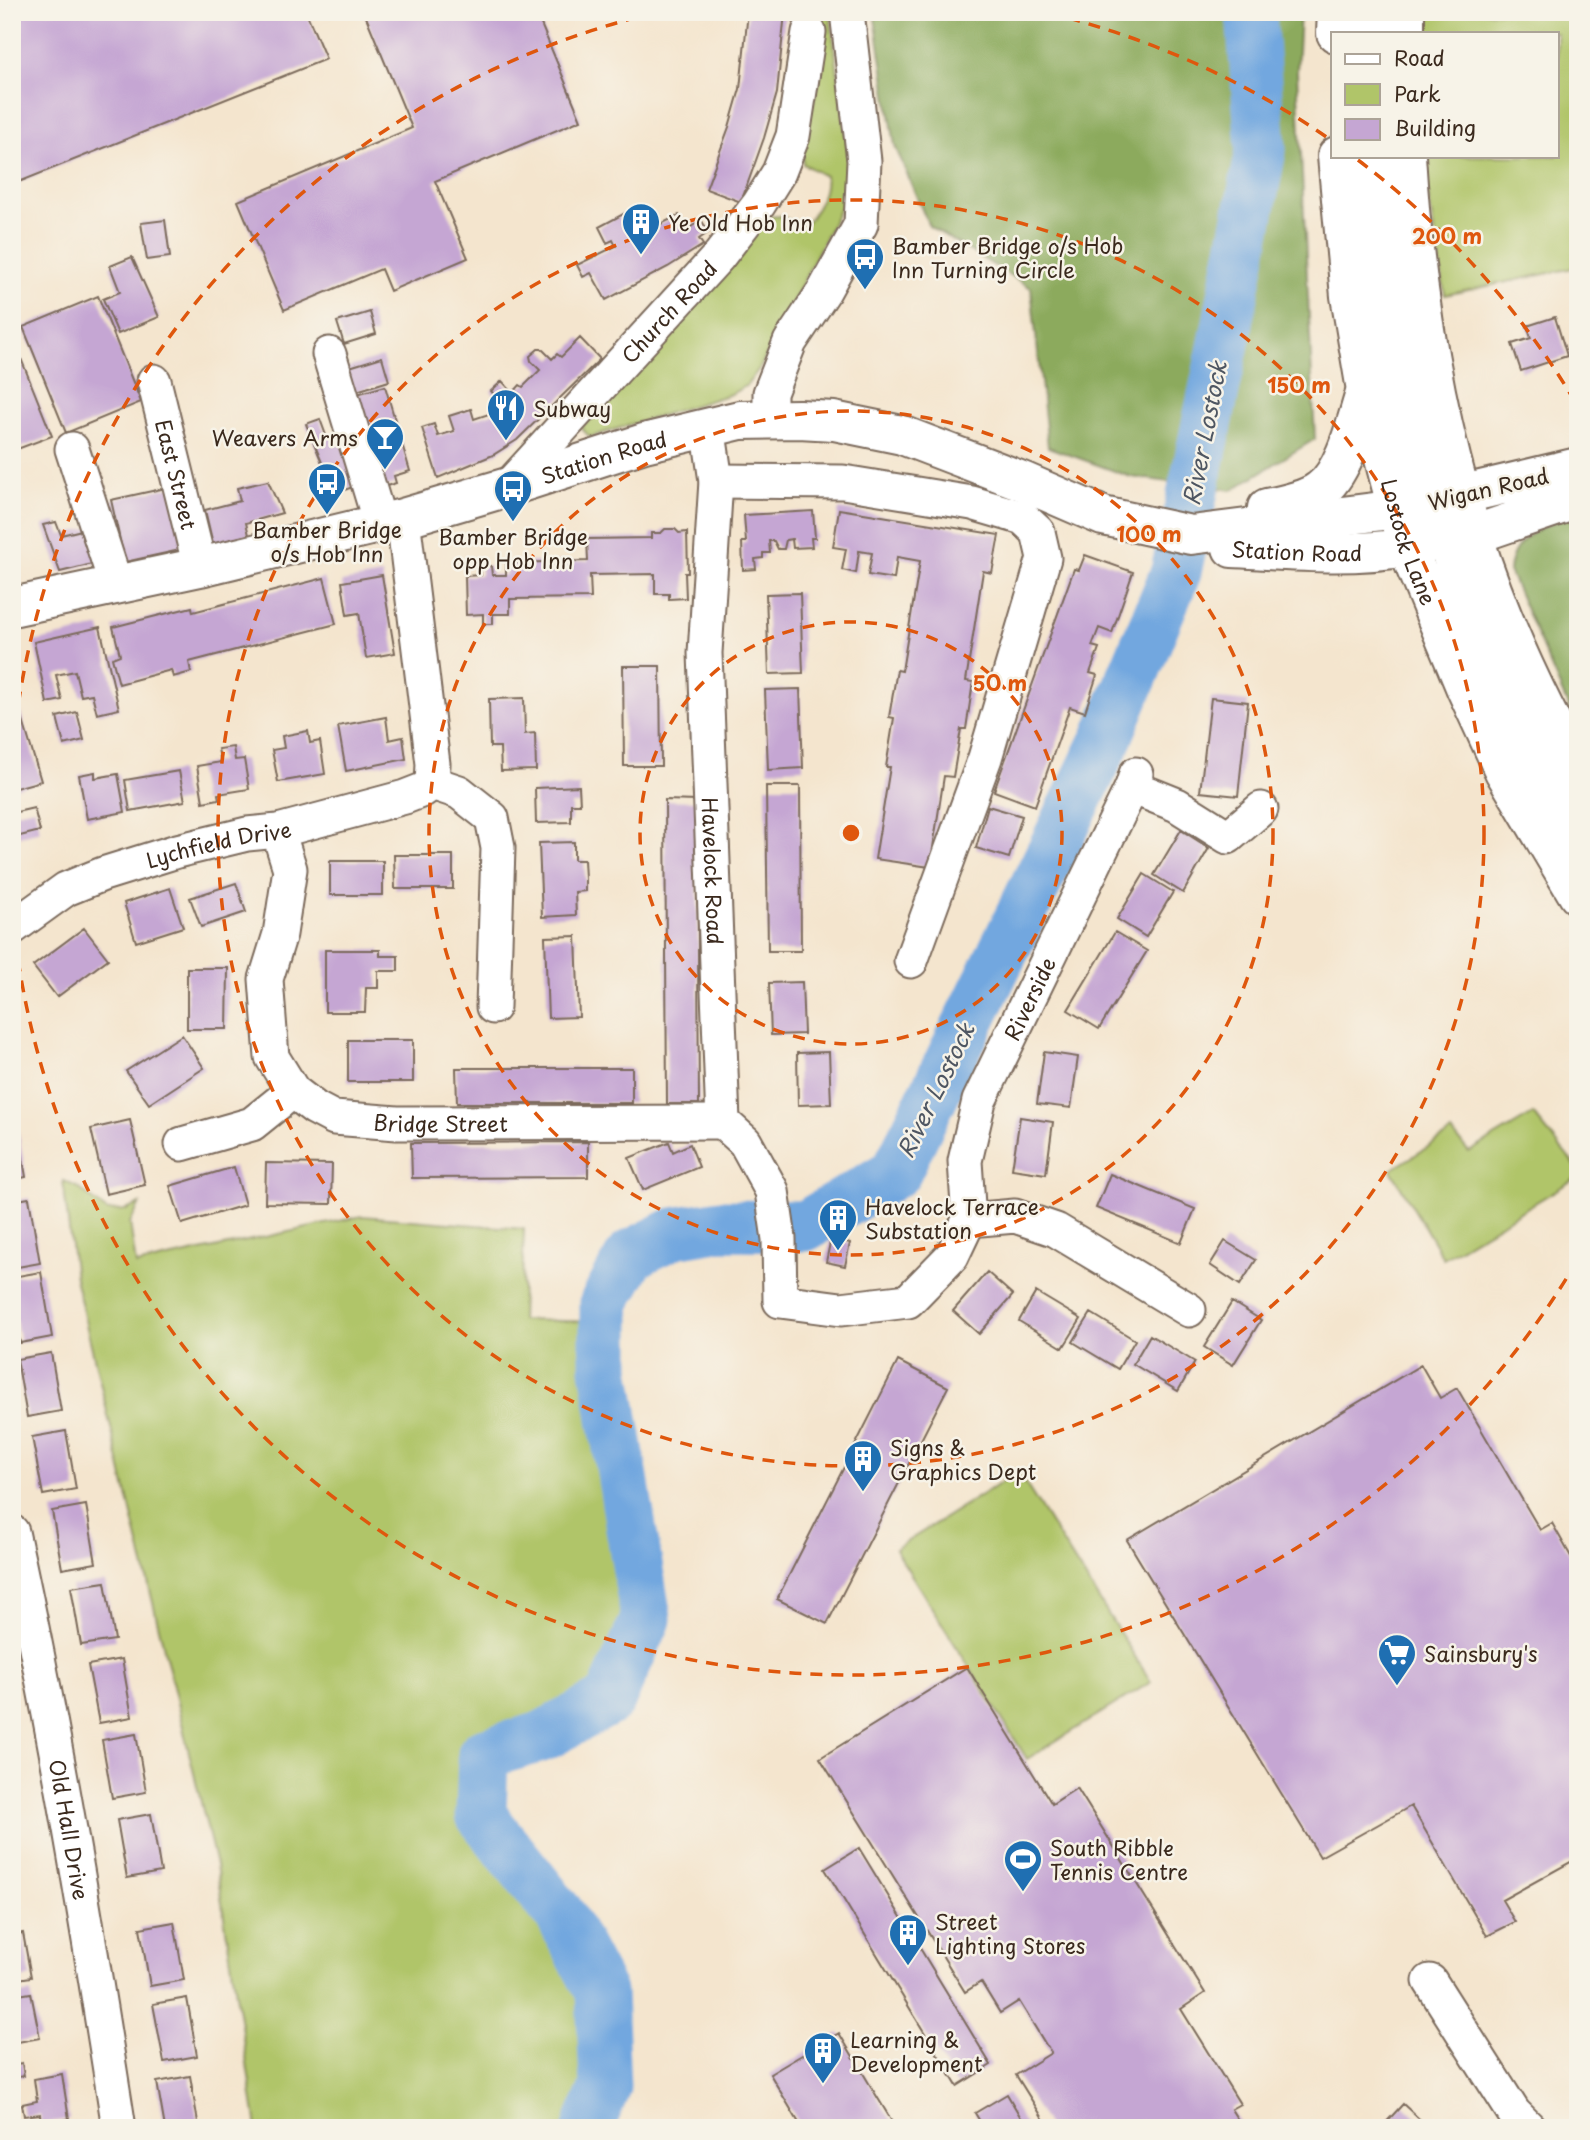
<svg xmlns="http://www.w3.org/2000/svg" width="1590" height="2140" font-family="'Playpen Sans',sans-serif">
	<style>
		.green { fill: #b0c569; stroke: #767844; stroke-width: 2 }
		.forest { fill: #8caa5d; stroke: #646a3e; stroke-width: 2 }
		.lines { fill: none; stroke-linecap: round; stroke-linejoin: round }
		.river { stroke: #72a7df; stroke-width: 51 }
		.building { fill: #c5a6d3 }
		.street-casing { stroke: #7c6b5c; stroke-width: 37 }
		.secondary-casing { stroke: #7c6b5c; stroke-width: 42 }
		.primary-casing { stroke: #7c6b5c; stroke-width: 42 }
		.highway-casing { stroke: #7c6b5c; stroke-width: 42 }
		.street { stroke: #fff; stroke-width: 33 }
		.secondary { stroke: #fff; stroke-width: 38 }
		.primary { stroke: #fff; stroke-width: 38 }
		.highway { stroke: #fff; stroke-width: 38 }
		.ring { fill: none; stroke: #df570d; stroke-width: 3.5; stroke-dasharray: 12 9 }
		.labels { text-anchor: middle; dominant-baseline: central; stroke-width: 5; stroke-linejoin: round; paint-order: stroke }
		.poi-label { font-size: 21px; fill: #3b2a1e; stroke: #f7f3e8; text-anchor: start }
		.street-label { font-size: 21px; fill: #3b2a1e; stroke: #f7f3e8 }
		.water-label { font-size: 23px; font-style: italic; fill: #4e5662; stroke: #f7f3e8 }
		.centre { fill: #df570d; stroke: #f7f3e8; stroke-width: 3.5 }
		.ring-label { font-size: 21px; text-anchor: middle; font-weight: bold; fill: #df570d; stroke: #f7f3e8; stroke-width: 5; stroke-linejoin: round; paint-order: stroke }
	</style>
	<rect width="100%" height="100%" fill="#f7f3e8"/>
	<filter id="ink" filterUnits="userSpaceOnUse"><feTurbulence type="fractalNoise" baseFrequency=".0143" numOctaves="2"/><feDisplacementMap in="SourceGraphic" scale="14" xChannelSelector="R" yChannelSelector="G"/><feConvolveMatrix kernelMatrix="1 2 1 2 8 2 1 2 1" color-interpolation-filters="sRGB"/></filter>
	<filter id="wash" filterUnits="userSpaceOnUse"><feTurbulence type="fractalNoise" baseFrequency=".00686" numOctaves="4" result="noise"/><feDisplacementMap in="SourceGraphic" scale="28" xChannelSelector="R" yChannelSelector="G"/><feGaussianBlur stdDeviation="1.57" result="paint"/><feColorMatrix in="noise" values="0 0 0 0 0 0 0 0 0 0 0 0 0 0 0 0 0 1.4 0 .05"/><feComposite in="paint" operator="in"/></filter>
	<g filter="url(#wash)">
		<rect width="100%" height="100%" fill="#f4e5ce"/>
		<path class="green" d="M811 12H830L850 166 842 204 761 366 747 385 731 394 590 437 581 428 650 356 766 217 781 216 798 225H805C815 213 828 192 825 176L803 164 802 150 819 80 821 44 810 26Z
			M1421 12H1578V267L1445 295 1427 189 1426 156H1557V33H1421Z
			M1533 1114 1578 1169V1177L1443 1258 1391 1170 1452 1132 1469 1152Z
			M63 1181 77 1187 107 1211 126 1210 140 1204 130 1223 136 1265 362 1216 524 1229 521 1320 605 1322V1369L646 1619 610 1700 483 1754 481 1815 561 1916 601 1992 605 2087 588 2128H257L216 1865 75 1278Z
			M1018 1472 1151 1682 1027 1759 895 1549Z"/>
		<path class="forest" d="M874 12H1300L1297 72 1315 439 1232 490 1131 477 1048 447 1031 288 929 226 895 146Z
			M1578 512V729L1509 571C1512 533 1548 526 1578 512Z"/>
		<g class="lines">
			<path class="river" d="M588 2128 605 2087 601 1992 561 1916 481 1815 483 1754 541 1737 610 1700 646 1619 605 1369V1302L631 1255 674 1233 722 1225 805 1226 896 1172 1106 740 1176 572 1224 343 1261 150 1251 12"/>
		</g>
		<g id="blocks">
			<path class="building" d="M12 12H306L326 59 14 184 12 179Z
				M364 12H536L581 120 435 181 468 258 390 291 381 269 284 310 238 201 412 128Z
				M748 12H785L777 93 764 138 741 202 706 189 729 127 740 89Z
				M627 212 639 235 679 215 685 226 689 225 691 227 701 220 709 232 699 239 703 245 668 267 606 300 591 273 583 277 577 265 616 246 613 240 607 243 599 227Z
				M165 220 170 257 147 260 141 223Z
				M132 257 159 317 118 334 103 299 120 292 110 266Z
				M98 296 141 402 66 433 23 327Z
				M370 312 376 334 344 344 337 322Z
				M1555 317 1567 356 1521 371 1512 344 1531 338 1527 326Z
				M580 338 600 359 517 440 493 455 438 478 422 428 434 424 438 436 454 431 449 416 471 409 474 419 492 413 502 403 491 391 502 381 513 393 520 385 523 387 540 370 531 361 530 356 538 349H542L552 359 557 354 561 357Z
				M20 356 52 436 12 451V359Z
				M382 357 389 381 350 393 343 369Z
				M385 386 410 471 394 476 396 483 377 489 350 396Z
				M320 419 327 438 341 432 360 484 335 494 306 424Z
				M268 481 282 513 246 523 249 535 213 544 205 510 240 501 237 488Z
				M175 486 189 548 125 562 111 500Z
				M839 509 999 535 992 573 983 571 966 681 973 682 966 729H961L953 777 944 776 930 867 875 859 890 767H886L894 718 889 717 897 670 902 671 920 561 897 557 894 579 868 575 872 553 859 551 856 573 842 570 846 549 833 547Z
				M813 511 815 538H811L812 547 793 548 792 539 786 540 784 549H778L774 541H769L770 553H763V558L755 559 756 569 743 570 742 542H746L744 515Z
				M56 522 61 535 90 528 100 562 60 572 43 525Z
				M665 529H675L679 533 687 532 688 573H685L686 598 669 599V594H655V574L590 575 591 598 510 599V614H493V624H483V614L466 615 465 576 481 575V566H491L492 575H506V563L588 561 587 539 651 538V533H661Z
				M1085 555 1133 572 1112 633 1099 628 1092 646 1099 648 1090 673 1097 675 1085 712 1070 707 1035 806 994 791 1074 569 1079 570Z
				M382 575 395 653 366 658 359 613 347 615 342 582Z
				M324 578 336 624 189 662 191 672 173 677 171 670 119 684 112 658 120 655 113 627 192 607 193 612Z
				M800 593 803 673 769 674 766 594Z
				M100 627 119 709 97 714 92 694 81 696 75 671 56 675 62 700 47 703 34 642Z
				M623 666H660L661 766H624Z
				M800 689 803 768 768 770 765 690Z
				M524 698 525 734 535 733 536 770 501 771 500 747H490L489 699Z
				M1211 698 1248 702 1238 796 1200 792Z
				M77 712 84 740 64 745 57 717Z
				M21 714 41 781 12 789V716Z
				M386 717 389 740 403 737 406 759 346 771 338 726Z
				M308 731 310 743 320 741 325 774 278 782 272 750 284 748 282 736Z
				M233 747 235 760 244 759 249 789 218 794 219 799 203 802 197 766 221 762 218 749Z
				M179 771 185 801 130 811 125 780Z
				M95 772V778L118 774 125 812 87 819 79 775Z
				M579 786 580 804H571V822L536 823 535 788Z
				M766 786H800L801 951H768Z
				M665 800 697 801 699 1104H667Z
				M988 806 1022 816 1009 858 976 848Z
				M34 808 40 831 12 838V813Z
				M1181 830 1209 848 1183 893 1154 875Z
				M574 842V860H584L585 878V891L575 892 576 915 542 917 539 843Z
				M394 855H453V889H395Z
				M330 861H383V895H330Z
				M1144 874 1173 892 1146 937 1117 919Z
				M236 883 246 912 201 927 190 898Z
				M170 888 183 927 136 942 124 903Z
				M84 928 108 959 57 997 33 966Z
				M1115 932 1147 951 1099 1029 1068 1010Z
				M576 936 579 1017 548 1018 545 937Z
				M325 950H380V956H398V971H378V988H366L365 1012H325Z
				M187 968H228L227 1029H187Z
				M802 982 804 1034 771 1035 769 983Z
				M182 1035 204 1068 149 1104 126 1071Z
				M348 1040H413V1082H348Z
				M829 1052 831 1104 798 1105 797 1053Z
				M1044 1052 1078 1057 1071 1108 1037 1104Z
				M456 1068H632V1103H457Z
				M15 1112 26 1177 12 1180V1113Z
				M1020 1117 1053 1122 1046 1174 1012 1169Z
				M130 1120 145 1185 106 1194 91 1129Z
				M588 1142V1177L412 1178 411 1143Z
				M669 1142 673 1152 690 1144 699 1167 643 1190 629 1158Z
				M266 1163 332 1164 331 1204 265 1203Z
				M234 1167 245 1205 182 1224 170 1186Z
				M1110 1174 1195 1209 1181 1243 1096 1208Z
				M29 1198 40 1263 12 1268V1201Z
				M831 1238 850 1243 845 1266 826 1262Z
				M1225 1241 1256 1260 1240 1285 1210 1265Z
				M41 1272 52 1337 20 1343 12 1297V1277Z
				M987 1272 1013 1295 979 1334 953 1311Z
				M1036 1292 1081 1319 1063 1348 1019 1321Z
				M1232 1302 1261 1320 1233 1365 1204 1347Z
				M1091 1313 1135 1340 1118 1369 1073 1342Z
				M1150 1335 1195 1362 1178 1391 1133 1364Z
				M51 1353 61 1411 27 1417 17 1359Z
				M898 1361 948 1387 827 1624 777 1599Z
				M1421 1365 1440 1398 1457 1388 1540 1530 1552 1523 1578 1569V1858L1502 1900 1515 1922 1487 1936 1411 1806 1320 1857 1127 1540Z
				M66 1431 76 1489 43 1495 32 1437Z
				M86 1505 96 1563 62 1569 52 1511Z
				M105 1582 115 1640 81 1645 71 1587Z
				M122 1659 132 1717 99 1723 88 1665Z
				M967 1667 1052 1804 1077 1788 1205 1993 1181 2009 1240 2104 1231 2109 1243 2128H1049L1016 2075 1051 2053 1019 2001 1000 2013 981 1982 965 1992 820 1758Z
				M136 1734 146 1792 112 1798 102 1740Z
				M151 1814 161 1872 127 1878 117 1820Z
				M859 1848 991 2065 957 2086 825 1869Z
				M174 1922 184 1980 150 1986 140 1928Z
				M23 1933 31 1977 12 1980V1935Z
				M31 1993 40 2038 12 2043V1996Z
				M187 1998 197 2056 164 2062 153 2004Z
				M839 2033 876 2095 896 2128H802L770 2074Z
				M22 2063 24 2076 12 2078V2065Z
				M62 2074 69 2119 41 2124 40 2114 24 2116 22 2104 37 2101 34 2079Z
				M190 2076 199 2128H165L157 2082Z
				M1007 2094 1027 2128H984L975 2113Z
				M1403 2104 1429 2128H1381Z"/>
		</g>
	</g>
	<g filter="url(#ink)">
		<use href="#blocks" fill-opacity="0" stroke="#7c6b5c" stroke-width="2"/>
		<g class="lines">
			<defs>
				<g id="street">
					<path d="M329 354 380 523"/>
					<path id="s1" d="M154 381 200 567"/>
					<path d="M770 419V393L790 342 824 291 861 224 864 161 847 12"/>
					<path id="s2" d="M708 426 716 481 705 653 723 1122 745 1142 772 1191 779 1239 780 1301 841 1309 908 1301 952 1256 969 1220 965 1161 979 1101 1132 787 1136 774"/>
					<path d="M72 449 116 585"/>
					<path d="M716 481 843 482 972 503 1023 518 1038 532 1044 558 985 758 911 961"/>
					<path id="s3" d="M508 487 719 256 759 204 779 172 793 136 809 32"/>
					<path d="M403 518 433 764 432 783 459 792 492 818 498 848 493 1007"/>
					<path d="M1132 787 1177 805 1228 837 1261 809"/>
					<path id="s4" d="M278 831 290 869 280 934 266 979 272 1057 293 1091 315 1108 334 1118 397 1123 723 1122"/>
					<path id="s5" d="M12 928 66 889 103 874 177 851 247 834 278 831 405 797 423 790 432 783"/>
					<path d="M182 1144 252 1124 293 1091"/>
					<path d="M969 1220 1015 1216 1056 1230 1189 1310"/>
					<path id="s6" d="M12 1532C55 1730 88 1928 119 2128"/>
					<path d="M1430 1981 1514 2113 1529 2128"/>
				</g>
				<g id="secondary">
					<path d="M1267 508C1283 505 1307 500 1320 490 1345 473 1357 418 1366 390"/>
					<path id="s7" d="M1232 548C1290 551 1349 557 1407 547"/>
					<path id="s8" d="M12 607 200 567 403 518 508 487 644 443 740 420 799 419 834 421 902 435 1022 481 1103 516 1191 535 1398 509"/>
				</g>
				<path id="primary" d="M1430 502 1578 467
					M1440 543 1473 535 1578 499"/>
				<g id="highway">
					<path d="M1336 33 1337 12"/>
					<path d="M1372 33 1375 12"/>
					<path d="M1405 33V12"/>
					<path id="s9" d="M1337 156 1350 296 1366 390 1407 547 1466 689 1504 771 1578 895"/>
					<path d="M1372 156 1380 270 1395 357 1426 503C1425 523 1420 532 1407 547"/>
					<path d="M1406 156C1414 284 1434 413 1473 535 1499 617 1536 697 1578 772"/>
					<path d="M1451 515C1444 562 1469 612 1488 654 1515 717 1546 777 1578 838"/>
				</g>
			</defs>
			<use href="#street" class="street-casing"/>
			<use href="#secondary" class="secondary-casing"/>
			<use href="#primary" class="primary-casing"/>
			<use href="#highway" class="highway-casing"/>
			<use href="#street" class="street"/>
			<use href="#secondary" class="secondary"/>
			<use href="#primary" class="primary"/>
			<use href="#highway" class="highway"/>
		</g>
	</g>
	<g class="ring">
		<circle cx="851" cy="833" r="211"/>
		<circle cx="851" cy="833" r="422"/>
		<circle cx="851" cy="833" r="633"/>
		<path d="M1577 1261A843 843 0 0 1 13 921M13 745A843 843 0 0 1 654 13M1048 13A843 843 0 0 1 1328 138M1358 160A843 843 0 0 1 1577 405"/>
	</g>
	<defs>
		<symbol id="building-pin" viewBox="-11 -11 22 30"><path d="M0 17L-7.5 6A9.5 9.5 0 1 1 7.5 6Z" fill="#1f6fb2" stroke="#f7f3e8"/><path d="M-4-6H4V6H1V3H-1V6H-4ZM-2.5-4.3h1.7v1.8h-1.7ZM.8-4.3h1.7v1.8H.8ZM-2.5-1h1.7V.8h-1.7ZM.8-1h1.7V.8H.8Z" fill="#fff"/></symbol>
		<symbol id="bus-pin" viewBox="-11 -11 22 30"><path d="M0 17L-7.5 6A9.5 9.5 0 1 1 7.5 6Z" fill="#1f6fb2" stroke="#f7f3e8"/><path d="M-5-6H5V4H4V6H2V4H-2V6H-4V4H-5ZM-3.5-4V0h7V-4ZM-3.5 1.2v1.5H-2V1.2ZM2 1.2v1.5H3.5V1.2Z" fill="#fff"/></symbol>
		<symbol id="restaurant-pin" viewBox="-11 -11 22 30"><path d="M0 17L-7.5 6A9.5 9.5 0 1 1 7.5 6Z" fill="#1f6fb2" stroke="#f7f3e8"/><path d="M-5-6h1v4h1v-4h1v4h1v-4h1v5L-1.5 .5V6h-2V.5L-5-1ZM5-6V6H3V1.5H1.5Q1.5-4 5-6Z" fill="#fff"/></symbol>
		<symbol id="bar-pin" viewBox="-11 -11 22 30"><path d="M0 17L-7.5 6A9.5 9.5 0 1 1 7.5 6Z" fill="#1f6fb2" stroke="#f7f3e8"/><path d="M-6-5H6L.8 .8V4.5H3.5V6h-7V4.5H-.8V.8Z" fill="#fff"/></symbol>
		<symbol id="supermarket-pin" viewBox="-11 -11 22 30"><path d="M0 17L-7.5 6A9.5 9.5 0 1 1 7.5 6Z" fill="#1f6fb2" stroke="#f7f3e8"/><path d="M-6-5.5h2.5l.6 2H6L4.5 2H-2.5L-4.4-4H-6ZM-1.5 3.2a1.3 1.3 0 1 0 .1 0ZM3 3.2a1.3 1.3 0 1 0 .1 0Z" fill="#fff"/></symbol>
		<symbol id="stadium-pin" viewBox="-11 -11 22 30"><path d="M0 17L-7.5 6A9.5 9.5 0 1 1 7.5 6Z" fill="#1f6fb2" stroke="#f7f3e8"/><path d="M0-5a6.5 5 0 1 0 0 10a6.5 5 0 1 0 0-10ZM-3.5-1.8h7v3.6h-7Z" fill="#fff"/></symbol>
	</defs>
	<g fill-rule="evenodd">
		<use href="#building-pin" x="619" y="200" width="44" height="60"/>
		<use href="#bus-pin" x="843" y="235" width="44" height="60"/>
		<use href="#restaurant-pin" x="484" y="386" width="44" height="60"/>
		<use href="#bar-pin" x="363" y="415" width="44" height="60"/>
		<use href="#bus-pin" x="305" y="460" width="44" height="60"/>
		<use href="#bus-pin" x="491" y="467" width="44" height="60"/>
		<use href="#building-pin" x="816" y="1196" width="44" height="60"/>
		<use href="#building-pin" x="841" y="1437" width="44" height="60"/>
		<use href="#supermarket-pin" x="1375" y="1631" width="44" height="60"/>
		<use href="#stadium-pin" x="1001" y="1837" width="44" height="60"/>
		<use href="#building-pin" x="886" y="1911" width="44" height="60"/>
		<use href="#building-pin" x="801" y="2029" width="44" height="60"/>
	</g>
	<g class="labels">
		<g class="poi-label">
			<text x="668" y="222">Ye Old Hob Inn</text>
			<text x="892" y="245">Bamber Bridge o/s Hob<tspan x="892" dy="24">Inn Turning Circle</tspan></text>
			<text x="533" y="408">Subway</text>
			<text x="358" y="437" text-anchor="end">Weavers Arms</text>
			<text x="327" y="529" text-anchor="middle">Bamber Bridge<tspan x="327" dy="24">o/s Hob Inn</tspan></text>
			<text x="513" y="536" text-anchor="middle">Bamber Bridge<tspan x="513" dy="24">opp Hob Inn</tspan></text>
			<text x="865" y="1206">Havelock Terrace<tspan x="865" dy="24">Substation</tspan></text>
			<text x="890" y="1447">Signs &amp;<tspan x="890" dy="24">Graphics Dept</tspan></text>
			<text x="1424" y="1653">Sainsbury's</text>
			<text x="1050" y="1847">South Ribble<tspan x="1050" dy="24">Tennis Centre</tspan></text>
			<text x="935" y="1921">Street<tspan x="935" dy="24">Lighting Stores</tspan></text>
			<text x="850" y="2039">Learning &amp;<tspan x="850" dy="24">Development</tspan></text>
		</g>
		<g class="street-label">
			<text stroke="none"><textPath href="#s3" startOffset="238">Church Road</textPath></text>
			<text stroke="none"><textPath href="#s8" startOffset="611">Station Road</textPath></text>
			<text stroke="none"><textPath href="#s1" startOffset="96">East Street</textPath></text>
			<text transform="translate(1488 488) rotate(-13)">Wigan Road</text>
			<text stroke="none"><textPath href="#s9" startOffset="394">Lostock Lane</textPath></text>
			<text stroke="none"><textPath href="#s7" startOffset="65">Station Road</textPath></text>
			<text stroke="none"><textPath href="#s5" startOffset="226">Lychfield Drive</textPath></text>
			<text stroke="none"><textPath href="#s2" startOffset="446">Havelock Road</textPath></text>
			<text stroke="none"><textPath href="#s2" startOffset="1360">Riverside</textPath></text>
			<text stroke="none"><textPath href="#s4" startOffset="427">Bridge Street</textPath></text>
			<text stroke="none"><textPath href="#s6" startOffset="303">Old Hall Drive</textPath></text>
		</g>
		<g class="water-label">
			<text transform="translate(1204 433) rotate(-79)">River Lostock</text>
			<text transform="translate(935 1090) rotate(-64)">River Lostock</text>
		</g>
	</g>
	<circle cx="851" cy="833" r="10" class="centre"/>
	<g class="ring-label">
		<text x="1447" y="244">200 m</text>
		<text x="1299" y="393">150 m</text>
		<text x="1149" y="542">100 m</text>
		<text x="1000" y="691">50 m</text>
	</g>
	<rect width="1590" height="2140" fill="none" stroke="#f7f3e8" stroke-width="42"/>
	<rect x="1331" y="32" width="228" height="126" fill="#f7f3e8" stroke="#aca397" stroke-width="2"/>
	<rect x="1345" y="54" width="35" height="10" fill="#ffffff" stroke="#aca397" stroke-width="2"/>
	<text x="1394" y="66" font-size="21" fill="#3b2a1e">Road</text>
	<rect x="1345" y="84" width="35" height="21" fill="#b0c569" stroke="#aca397" stroke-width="2"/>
	<text x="1394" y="102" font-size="21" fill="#3b2a1e">Park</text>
	<rect x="1345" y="119" width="35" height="21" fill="#c5a6d3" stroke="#aca397" stroke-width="2"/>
	<text x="1394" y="136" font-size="21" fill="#3b2a1e">Building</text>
</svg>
